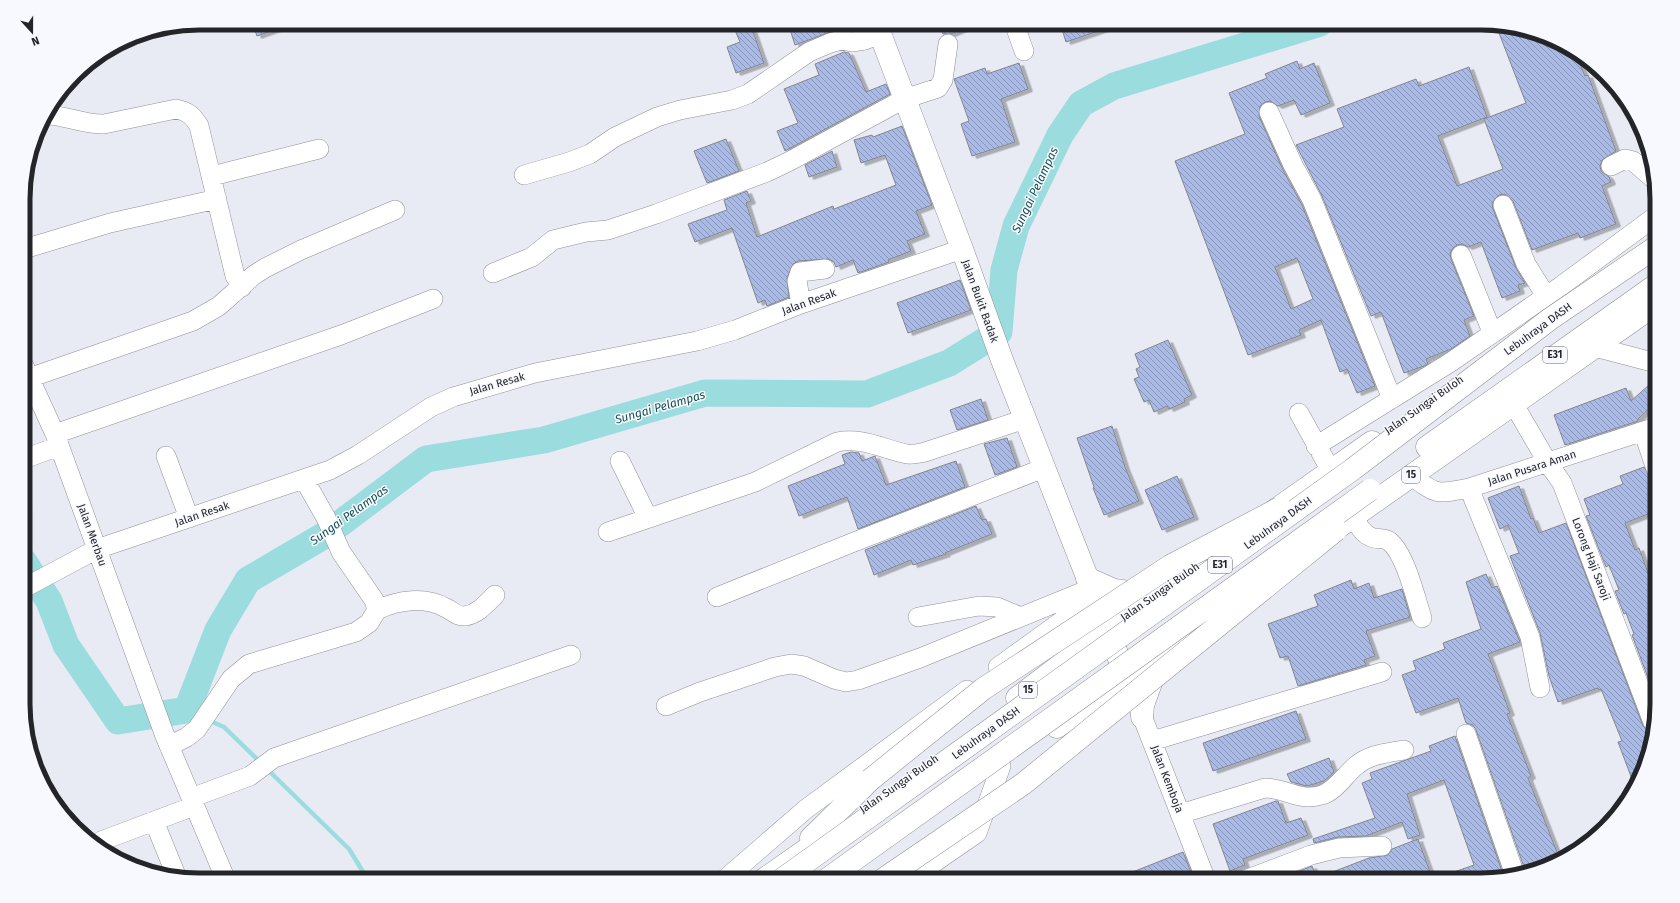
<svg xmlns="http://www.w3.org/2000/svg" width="1680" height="903" font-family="'Fira Sans',sans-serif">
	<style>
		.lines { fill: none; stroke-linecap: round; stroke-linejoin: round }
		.stream { stroke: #9bdcdf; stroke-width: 4.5 }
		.river { stroke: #9bdcdf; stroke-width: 27 }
		.building { fill: url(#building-back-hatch); stroke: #83868e; fill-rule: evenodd; filter: url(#shadow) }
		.minor-casing { stroke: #8e9199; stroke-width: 20 }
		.major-casing { stroke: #8e9199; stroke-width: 23 }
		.highway-casing { stroke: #8e9199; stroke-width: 23 }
		.minor { stroke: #fff; stroke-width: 19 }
		.major { stroke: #fff; stroke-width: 22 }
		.highway { stroke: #fff; stroke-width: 22 }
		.highway-bridge-casing { stroke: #8e9199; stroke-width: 23; stroke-linecap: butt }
		.highway-bridge { stroke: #fff; stroke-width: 22 }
		.labels { text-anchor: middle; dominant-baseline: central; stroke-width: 3; stroke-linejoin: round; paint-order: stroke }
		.shield { fill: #f7f9fe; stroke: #636568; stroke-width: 1 }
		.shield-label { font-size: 10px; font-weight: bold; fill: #242528 }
		.street-label { font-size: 11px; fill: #242528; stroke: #f7f9fe }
		.water-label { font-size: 12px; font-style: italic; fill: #185153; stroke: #f7f9fe }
		.rim { fill: none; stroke: #242528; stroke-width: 5 }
	</style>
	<defs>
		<pattern id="building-back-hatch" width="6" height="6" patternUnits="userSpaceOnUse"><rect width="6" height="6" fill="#aabae6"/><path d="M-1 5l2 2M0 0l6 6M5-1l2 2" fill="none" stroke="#8a97ba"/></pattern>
		<filter id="shadow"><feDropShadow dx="4.5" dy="2.5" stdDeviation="0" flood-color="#0004"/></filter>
	</defs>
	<rect width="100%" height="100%" fill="#e8ebf4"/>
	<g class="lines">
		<path class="stream" d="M187 710 200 716
			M208 720 224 727 261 763
			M266 768 349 849 368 880"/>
		<path class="river" d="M24 562 49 601 66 645 118 721 187 710 218 630 248 580 325 535 426 459 544 440 705 393 867 394 949 363 999 332 1004 270 1016 226 1060 135 1081 104 1114 86 1320 23"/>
	</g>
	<path class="building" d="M252 23H290V24L257 36Z
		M732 23H750L764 63 736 73 727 47 740 42Z
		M788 23H827L830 32 795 45Z
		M938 23H977L951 34H943Z
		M1060 23H1116V25L1066 42Z
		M1508 29 1559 41 1575 52 1585 76 1588 75 1616 151 1602 160 1600 166 1601 171 1609 177 1611 182 1602 186 1616 224 1580 238 1578 233 1532 250 1513 201 1505 194 1499 195 1492 203 1493 209 1516 268 1525 283 1518 285 1520 291 1502 298 1481 242 1468 247 1463 244 1457 245 1453 248 1450 253 1451 259 1474 316 1464 320 1470 336 1451 349 1426 359 1428 364 1424 366 1404 373 1381 312 1371 316 1322 196 1296 145 1344 127 1337 109 1416 79 1419 86 1469 67 1487 117 1438 136 1457 186 1503 169 1484 119 1526 103 1499 33Z
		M844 52 849 53 866 92 886 84 890 94 785 151 777 131 798 123 784 89 819 75 815 64Z
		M1297 61 1300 69 1314 63 1330 103 1301 115 1294 100 1278 106 1270 101 1265 102 1260 106 1259 116 1283 170 1302 205 1375 386 1357 393 1347 369 1340 372 1321 320 1299 330 1301 335 1248 355 1175 161 1245 134 1229 93 1267 78 1265 74ZM1297 258 1313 299 1291 309 1275 267Z
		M1019 63 1028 89 1001 99 1015 142 972 156 961 124 969 121 954 79 985 68 987 74Z
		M902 126 932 205 916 211 925 234 907 241 911 251 888 260 889 262 858 273 853 260 836 267 834 262 829 259 798 261 793 264 787 278 789 297 767 306 765 300 758 303 732 228 695 242 688 224 727 210 724 200 747 191 751 201 746 203 757 237 833 206 834 209 896 185 885 155 861 163 854 140 872 135 873 137Z
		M726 139 739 171 707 183 694 151Z
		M832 151 837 167 809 177 805 165Z
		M960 280 971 310 908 333 897 303Z
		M1168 340 1192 395 1184 399 1185 402 1169 409 1167 406 1154 412 1149 400 1144 402 1134 379 1139 377 1136 369 1140 367 1135 354Z
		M1649 385 1656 393V402L1638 419V421L1565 445 1554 415 1626 388 1631 401Z
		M981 399 988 420 957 430 950 410Z
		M1112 426 1125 467 1139 501 1104 515 1093 488 1094 487 1077 438Z
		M1007 438 1017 467 995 475 984 444Z
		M851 452 859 453 862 461 875 456 886 485 956 461 965 487 858 529 847 497 799 516 788 486 845 464 842 455Z
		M1644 467 1651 478 1656 493V511L1625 523 1635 550 1639 548 1657 598V702L1632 635 1634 634 1626 613 1624 614 1615 591 1619 590 1609 565 1606 567 1586 516 1590 515 1584 499 1623 484 1620 476Z
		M1177 476 1194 517 1162 530 1145 490Z
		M1519 486 1531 519 1533 518 1539 533 1566 523 1643 726 1650 733 1639 782 1635 787 1618 742 1622 741 1601 689 1599 690 1598 688 1558 702 1549 676 1540 633 1510 556 1519 553 1508 525 1500 529 1488 498Z
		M976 506 982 520 986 519 992 534 945 553 946 554 913 565 911 560 874 575 865 550Z
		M1486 574 1492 588 1497 586 1520 642 1488 654 1510 713 1507 714 1531 776 1528 778 1560 860 1538 871 1526 873 1476 730 1473 725 1466 723 1458 698 1416 713 1402 675 1416 670 1413 661 1445 649 1443 643 1481 629 1466 582Z
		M1351 580 1354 589 1369 583 1374 598 1402 589 1410 617 1366 631 1375 656 1364 660 1366 665 1298 686 1288 656 1280 658 1268 624 1318 606 1314 595Z
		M1296 711 1306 739 1213 771 1203 743Z
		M1455 736 1504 877 1493 880H1437V878L1474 865 1444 780 1407 794 1420 835 1408 839 1402 822 1366 836 1338 837 1314 843 1313 839 1375 818 1362 783 1372 779 1370 773 1431 751 1429 746Z
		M1329 758 1334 772 1324 781 1307 786 1291 782 1287 774Z
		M1276 801H1278L1286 823 1301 818 1308 835 1243 859 1245 865 1230 871 1213 824Z
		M1418 839 1433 880H1277L1312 866 1317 878 1369 858 1388 855 1392 849Z
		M1183 852 1194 880H1115V879Z"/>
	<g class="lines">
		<defs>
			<path id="minor" d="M1014 23 1024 51
				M1269 112 1293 165 1312 200 1392 399
				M46 115C66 115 84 125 104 124L176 109C188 111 193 116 199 126L235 276 242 287
				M1611 166 1625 159 1633 161 1656 181
				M524 175 569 162 590 154 615 137 657 117 680 110 732 100 748 94 809 52 830 43 841 40 852 42 865 40 880 34
				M212 176 319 149
				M1503 205 1526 264 1546 296
				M24 249 110 223 217 199
				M1461 255 1492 332
				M493 273 532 257 553 240 586 232 608 230 656 214 767 172 790 161 904 99 938 88 943 80 948 44
				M801 304 797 281 800 272 825 269
				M1595 347 1656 363
				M24 366 55 434 165 736 226 880
				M29 378 193 321 219 306 254 275 265 268 301 250 395 210
				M1513 403 1548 463 1562 483 1653 722
				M1299 413 1331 471
				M1643 431 1656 469
				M55 434 341 335 433 299
				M1316 446 1451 362 1561 286 1656 216
				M166 456 189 518
				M24 459 59 446
				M620 461 648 518
				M1411 475C1437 496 1437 494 1469 488L1656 427
				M1469 488 1530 637 1540 688
				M1352 517C1359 524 1361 533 1371 537 1376 540 1383 537 1389 541 1405 553 1416 599 1422 618
				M608 532 755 482 837 442C862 437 883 449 907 454 912 455 920 453 925 452L1025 419
				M24 588 97 549 330 470 358 455 431 407 453 397 535 373 697 341 735 330 801 304 962 249
				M717 597 854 542 1044 468
				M377 610C398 600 425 596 446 608 453 611 457 617 465 616 478 614 486 604 495 595
				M918 617 979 606 997 607 1021 617
				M998 667 1095 597
				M1137 703 1206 880
				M666 706 700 692 775 667 791 664 804 666 834 679 846 682 858 680 920 658 1092 588
				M1466 734 1515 875
				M1152 741 1382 672
				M169 746 187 737 197 729 231 679 249 664 356 632 369 623 377 610 374 600 341 552 326 518 304 479
				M191 798 250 776 274 758 571 655
				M1180 814 1265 788C1286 788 1298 802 1322 795 1336 791 1346 773 1357 765 1370 754 1388 753 1404 750
				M154 821 176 875
				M101 841 194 806
				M724 880 806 809 967 690
				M909 880 977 833 1001 766
				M1245 880 1311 855 1339 848 1382 846"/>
			<path id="major" d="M876 23 962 249 1002 360 1127 679"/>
			<path id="highway" d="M1427 447 1656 285
				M1264 518 1372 442
				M1320 540 1656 304
				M1087 578 1114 590 1143 594
				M1017 698 1108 629 1231 542
				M1142 717 1143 705 1155 672
				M1057 727 1203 626
				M811 838 870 780
				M763 880 830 833"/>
		</defs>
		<use href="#minor" class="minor-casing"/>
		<use href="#major" class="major-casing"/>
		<use href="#highway" class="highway-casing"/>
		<use href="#minor" class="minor"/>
		<use href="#major" class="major"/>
		<use href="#highway" class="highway"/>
		<defs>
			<path id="highway-bridge" d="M870 780 983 689 1170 566 1280 508
				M781 880 1353 469 1550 319 1656 247
				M826 880 1370 490
				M882 880 1023 784 1336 530"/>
		</defs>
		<use href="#highway-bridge" class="highway-bridge-casing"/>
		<use href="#highway-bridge" class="highway-bridge"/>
	</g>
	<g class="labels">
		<g class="shield">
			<rect x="1543" y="347" width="24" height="16" rx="3"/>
			<rect x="1402" y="467" width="18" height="16" rx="3"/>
			<rect x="1208" y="557" width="24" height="16" rx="3"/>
			<rect x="1019" y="682" width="18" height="16" rx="3"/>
		</g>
		<g class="shield-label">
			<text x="1555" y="355">E31</text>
			<text x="1411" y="475">15</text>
			<text x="1220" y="565">E31</text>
			<text x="1028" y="690">15</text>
		</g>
		<g class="street-label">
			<text transform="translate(980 301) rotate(70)">Jalan Bukit Badak</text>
			<text transform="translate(809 302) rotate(-20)">Jalan Resak</text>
			<text transform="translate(1538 329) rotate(-36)">Lebuhraya DASH</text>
			<text transform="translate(497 384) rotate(-16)">Jalan Resak</text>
			<text transform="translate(1424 405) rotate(-35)">Jalan Sungai Buloh</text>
			<text transform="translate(1532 468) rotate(-18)">Jalan Pusara Aman</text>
			<text transform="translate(202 514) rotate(-19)">Jalan Resak</text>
			<text transform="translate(1278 523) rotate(-36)">Lebuhraya DASH</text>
			<text transform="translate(92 535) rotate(70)">Jalan Merbau</text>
			<text transform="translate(1591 559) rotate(69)">Lorong Haji Saroji</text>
			<text transform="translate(1160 592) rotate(-35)">Jalan Sungai Buloh</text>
			<text transform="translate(986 733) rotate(-36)">Lebuhraya DASH</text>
			<text transform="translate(1167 779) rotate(69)">Jalan Kemboja</text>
			<text transform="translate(899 784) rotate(-35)">Jalan Sungai Buloh</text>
		</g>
		<g class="water-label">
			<text transform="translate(1035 190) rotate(-65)">Sungai Pelampas</text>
			<text transform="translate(660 407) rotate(-16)">Sungai Pelampas</text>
			<text transform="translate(349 515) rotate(-36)">Sungai Pelampas</text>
		</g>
	</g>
	<path d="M0 0H1680V903H0ZM199 30H1481A169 169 0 0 1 1650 199V704A169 169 0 0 1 1481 873H199A169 169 0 0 1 30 704V199A169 169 0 0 1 199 30Z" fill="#f7f9fe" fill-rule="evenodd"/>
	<path class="rim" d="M199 30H1481A169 169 0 0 1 1650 199V704A169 169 0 0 1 1481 873H199A169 169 0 0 1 30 704V199A169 169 0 0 1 199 30Z"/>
	<g transform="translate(32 32) rotate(159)" stroke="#f7f9fe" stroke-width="3" paint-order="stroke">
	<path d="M0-3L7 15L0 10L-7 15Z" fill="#242528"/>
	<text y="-6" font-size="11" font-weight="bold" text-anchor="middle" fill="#242528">N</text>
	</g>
</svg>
